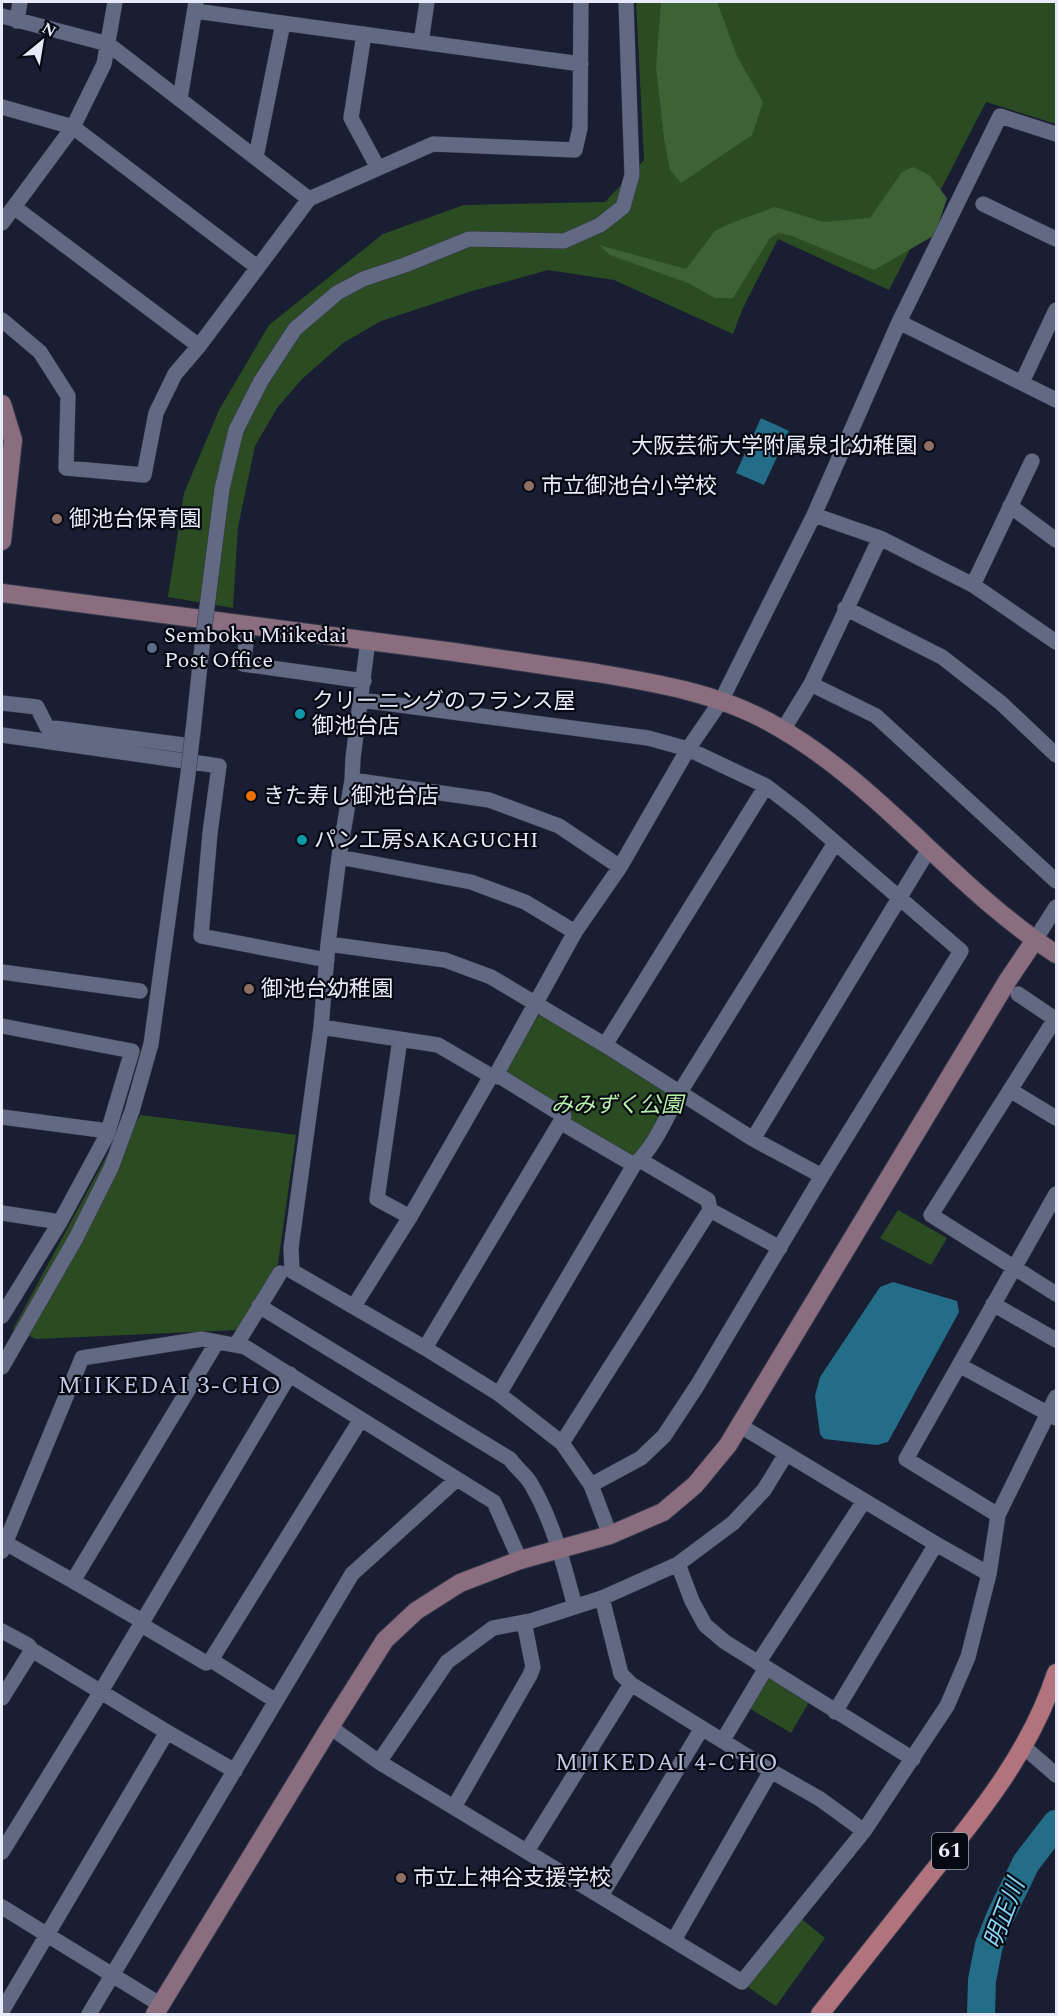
<svg xmlns="http://www.w3.org/2000/svg" width="1058" height="2016" font-family="Spectral,'Noto Sans JP',serif">
	<style>
		.green { fill: #2b4c22 }
		.forest { fill: #3e6234 }
		.water { fill: #246d89 }
		.lines { fill: none; stroke-linecap: round; stroke-linejoin: round }
		.river { stroke: #246d89; stroke-width: 28 }
		.street-casing { stroke: #36394b; stroke-width: 16 }
		.secondary-casing { stroke: #36394b; stroke-width: 20 }
		.primary-casing { stroke: #36394b; stroke-width: 20 }
		.street { stroke: #626982; stroke-width: 15 }
		.secondary { stroke: #8a6e7f; stroke-width: 18 }
		.primary { stroke: #b1747d; stroke-width: 18 }
		.street-bridge-casing { stroke: #36394b; stroke-width: 16; stroke-linecap: butt }
		.street-bridge { stroke: #626982; stroke-width: 15 }
		.education-dot { fill: #8d6e63; stroke: #070912; stroke-width: 2 }
		.service-dot { fill: #5c6f8a; stroke: #070912; stroke-width: 2 }
		.culture-dot { fill: #0f9aa8; stroke: #070912; stroke-width: 2 }
		.food-dot { fill: #e8710a; stroke: #070912; stroke-width: 2 }
		.labels { text-anchor: middle; dominant-baseline: central; stroke-width: 4.5; stroke-linejoin: round; paint-order: stroke }
		.shield { fill: #070912; stroke: #a3a6b4; stroke-width: 1.5 }
		.shield-label { font-size: 21px; font-weight: bold; fill: #e6eaf9 }
		.poi-label { font-size: 22px; fill: #e6eaf9; stroke: #070912; text-anchor: start }
		.park-label { font-size: 22px; font-style: italic; fill: #b8f1a9; stroke: #070912 }
		.neighbourhood-label { font-size: 24px; letter-spacing: 1.5px; fill: #c1c9e6; stroke: #070912 }
		.water-label { font-size: 24px; font-style: italic; fill: #88d7f8; stroke: #070912 }
	</style>
	<rect width="100%" height="100%" fill="#191e33"/>
	<path class="green" d="M636 2H1056V124L986 102 889 290 778 239 742 310 733 334 614 280 548 270 469 292 381 321 343 343 302 379 277 408 255 446 238 527 233 608 168 597 184 493 219 410 269 325 383 234 464 205 605 202 644 160Z
		M540 1013 676 1098 637 1161 501 1077Z
		M141 1115 296 1135 278 1264 238 1330 36 1339 13 1329 107 1155Z
		M898 1210 947 1238 931 1265 880 1238Z
		M766 1668 812 1697 791 1733 744 1705Z
		M798 1916 825 1938 776 2006 743 1984Z"/>
	<path class="forest" d="M661 2H717L737 56 763 102 752 135 681 183 670 170 664 138 656 67Z
		M913 167 929 175 947 198 935 235 874 270 792 236 779 233 770 238 733 298H715L688 283 610 255 599 245 686 269 715 231 731 223 775 207 824 222 870 218 902 172Z"/>
	<path class="water" d="M761 418 789 431 764 485 736 473Z
		M893 1282 957 1301 959 1312 888 1442 877 1445 824 1439 820 1434 815 1396 820 1377 880 1287Z"/>
	<g class="lines">
		<path class="river" d="M981 2014 982 1980 989 1945 1000 1917 1026 1863 1056 1824"/>
		<defs>
			<path id="street" d="M195 11 581 64
				M2 16 108 44 309 199
				M17 21 20 2
				M364 34 351 118 378 168
				M421 42 427 2
				M180 99 196 2
				M2 107 73 127 257 267
				M256 157 283 23
				M983 204 1056 239
				M14 207 199 346
				M2 223 73 127 104 64 115 2
				M2 320 40 352 68 396 66 468 144 475 156 413 175 374 199 346 309 199 433 144 575 150 580 128 581 2
				M899 322 1056 400
				M1022 382 1056 310
				M1010 506 1056 540
				M814 515 880 538 973 585 1056 642
				M973 585 1032 461
				M208 599 222 489 236 430 261 381 295 329 337 293 363 279 405 265 469 239 564 241 600 225 623 207 632 175 626 2
				M845 608 942 657 1001 703 1056 755
				M249 624 243 664 364 681
				M368 640 353 758 352 780 339 857 328 944 321 1027 291 1248 292 1271 425 1348 499 1394 562 1443 591 1485 610 1535
				M811 684 876 716 1056 881
				M361 700 648 738 688 749 766 786 801 813 961 951 822 1176 697 1386 664 1436 641 1458 591 1485
				M2 703 37 707 47 727 191 746
				M783 730 811 684 880 538
				M2 735 219 766 210 833 201 936 327 960
				M192 741 201 655
				M352 780 489 800 559 826 620 867
				M339 857 471 882 525 902 575 932
				M1035 940 1056 907
				M328 944 445 960 491 977 605 1045
				M2 972 140 991
				M1018 994 1055 1019 931 1215 1056 1294
				M2 1026 132 1051 107 1135 60 1222 2 1316
				M321 1027 438 1045 491 1076 501 1077 564 1116 425 1348
				M400 1039 377 1199 410 1217
				M496 1075 575 932 620 867 688 749 721 701 814 515 899 322 1000 116 1056 134
				M1010 1090 1056 1118
				M2 1117 108 1131
				M753 1139 605 1045 766 786
				M640 1160 708 1200 710 1210
				M634 1165C657 1145 669 1110 685 1084 735 1004 785 923 835 843
				M822 1176 753 1139 929 849
				M2 1213 60 1222
				M993 1304 1056 1340
				M259 1306 510 1459C516 1468 526 1475 531 1484 553 1521 564 1565 575 1607
				M354 1306 410 1217 491 1076
				M236 1345 280 1273
				M959 1365 1056 1418
				M2 1367 76 1238 111 1168 132 1111 151 1044 188 774
				M499 1394 634 1165 562 1123
				M739 1425 936 1544 989 1574
				M562 1443 710 1210 780 1248
				M998 1515 906 1459 1056 1194
				M2 1541 73 1581
				M2 1551 82 1358 202 1339 245 1347 494 1502 520 1560
				M678 1564 692 1601 705 1625 725 1642 913 1759
				M602 1598 621 1674 631 1684 771 1771 820 1799 864 1831
				M142 1621 73 1581 217 1342
				M140 1624 206 1663 211 1660
				M2 1631 28 1645 32 1650
				M758 1663 864 1501
				M2 1698 32 1650 167 1732
				M276 1701 211 1660 361 1419
				M835 1712 936 1544
				M330 1727 379 1762 742 1982 864 1831 947 1706 968 1657 989 1574 998 1515 1056 1397
				M723 1740 766 1668
				M1024 1747 1056 1775
				M379 1762 447 1662 493 1628 531 1621 602 1598 678 1564 733 1523 764 1490 786 1454
				M454 1807 530 1675 533 1667 524 1622
				M527 1851 631 1684
				M2 1852 100 1693 290 1374
				M601 1896 702 1728
				M2 1907 161 2005
				M674 1940 771 1771
				M2 2011 167 1732 235 1771
				M89 2014 352 1574 457 1479"/>
			<path id="secondary" d="M2 404 13 440 2 541
				M2 593C153 612 304 631 454 652 502 659 550 666 597 673 656 683 716 693 769 722 878 781 952 887 1056 954
				M155 2014 330 1727 385 1640 416 1611 460 1583 520 1560 610 1535 663 1512 695 1485 728 1445 1008 980 1035 940"/>
			<path id="primary" d="M820 2014C857 1968 894 1921 931 1874 981 1812 1031 1750 1056 1673"/>
		</defs>
		<use href="#street" class="street-casing"/>
		<use href="#secondary" class="secondary-casing"/>
		<use href="#primary" class="primary-casing"/>
		<use href="#street" class="street"/>
		<use href="#secondary" class="secondary"/>
		<use href="#primary" class="primary"/>
		<defs>
			<path id="street-bridge" d="M201 655 208 599
				M188 774 193 730"/>
		</defs>
		<use href="#street-bridge" class="street-bridge-casing"/>
		<use href="#street-bridge" class="street-bridge"/>
	</g>
	<g class="education-dot">
		<circle cx="929" cy="446" r="6"/>
		<circle cx="529" cy="486" r="6"/>
		<circle cx="57" cy="519" r="6"/>
		<circle cx="249" cy="989" r="6"/>
		<circle cx="401" cy="1878" r="6"/>
	</g>
	<circle class="service-dot" cx="152" cy="648" r="6"/>
	<g class="culture-dot">
		<circle cx="300" cy="714" r="6"/>
		<circle cx="302" cy="840" r="6"/>
	</g>
	<circle class="food-dot" cx="251" cy="796" r="6"/>
	<g class="labels">
		<rect class="shield" x="932" y="1833" width="36" height="36" rx="4.5"/>
		<g class="shield-label">
			<text x="950" y="1851">61</text>
		</g>
		<g class="poi-label">
			<text x="917" y="446" text-anchor="end">大阪芸術大学附属泉北幼稚園</text>
			<text x="541" y="486">市立御池台小学校</text>
			<text x="69" y="519">御池台保育園</text>
			<text x="164" y="635">Semboku Miikedai<tspan x="164" dy="25">Post Office</tspan></text>
			<text x="312" y="701">クリーニングのフランス屋<tspan x="312" dy="25">御池台店</tspan></text>
			<text x="263" y="796">きた寿し御池台店</text>
			<text x="314" y="840">パン工房SAKAGUCHI</text>
			<text x="261" y="989">御池台幼稚園</text>
			<text x="413" y="1878">市立上神谷支援学校</text>
		</g>
		<g class="park-label">
			<text x="617" y="1105">みみずく公園</text>
		</g>
		<g class="neighbourhood-label">
			<text x="170" y="1386">MIIKEDAI 3-CHO</text>
			<text x="667" y="1763">MIIKEDAI 4-CHO</text>
		</g>
		<g class="water-label">
			<text transform="translate(1005 1914) rotate(-69)">明正川</text>
		</g>
	</g>
	<rect width="1058" height="2016" fill="none" stroke="#e6eaf9" stroke-width="6"/>
	<g transform="translate(42 42) rotate(30)" stroke="#070912" stroke-width="4.5" paint-order="stroke">
	<path d="M0-4.5L10 22L0 15L-10 22Z" fill="#e6eaf9"/>
	<text y="-9" font-size="16" font-weight="bold" text-anchor="middle" fill="#e6eaf9">N</text>
	</g>
</svg>
